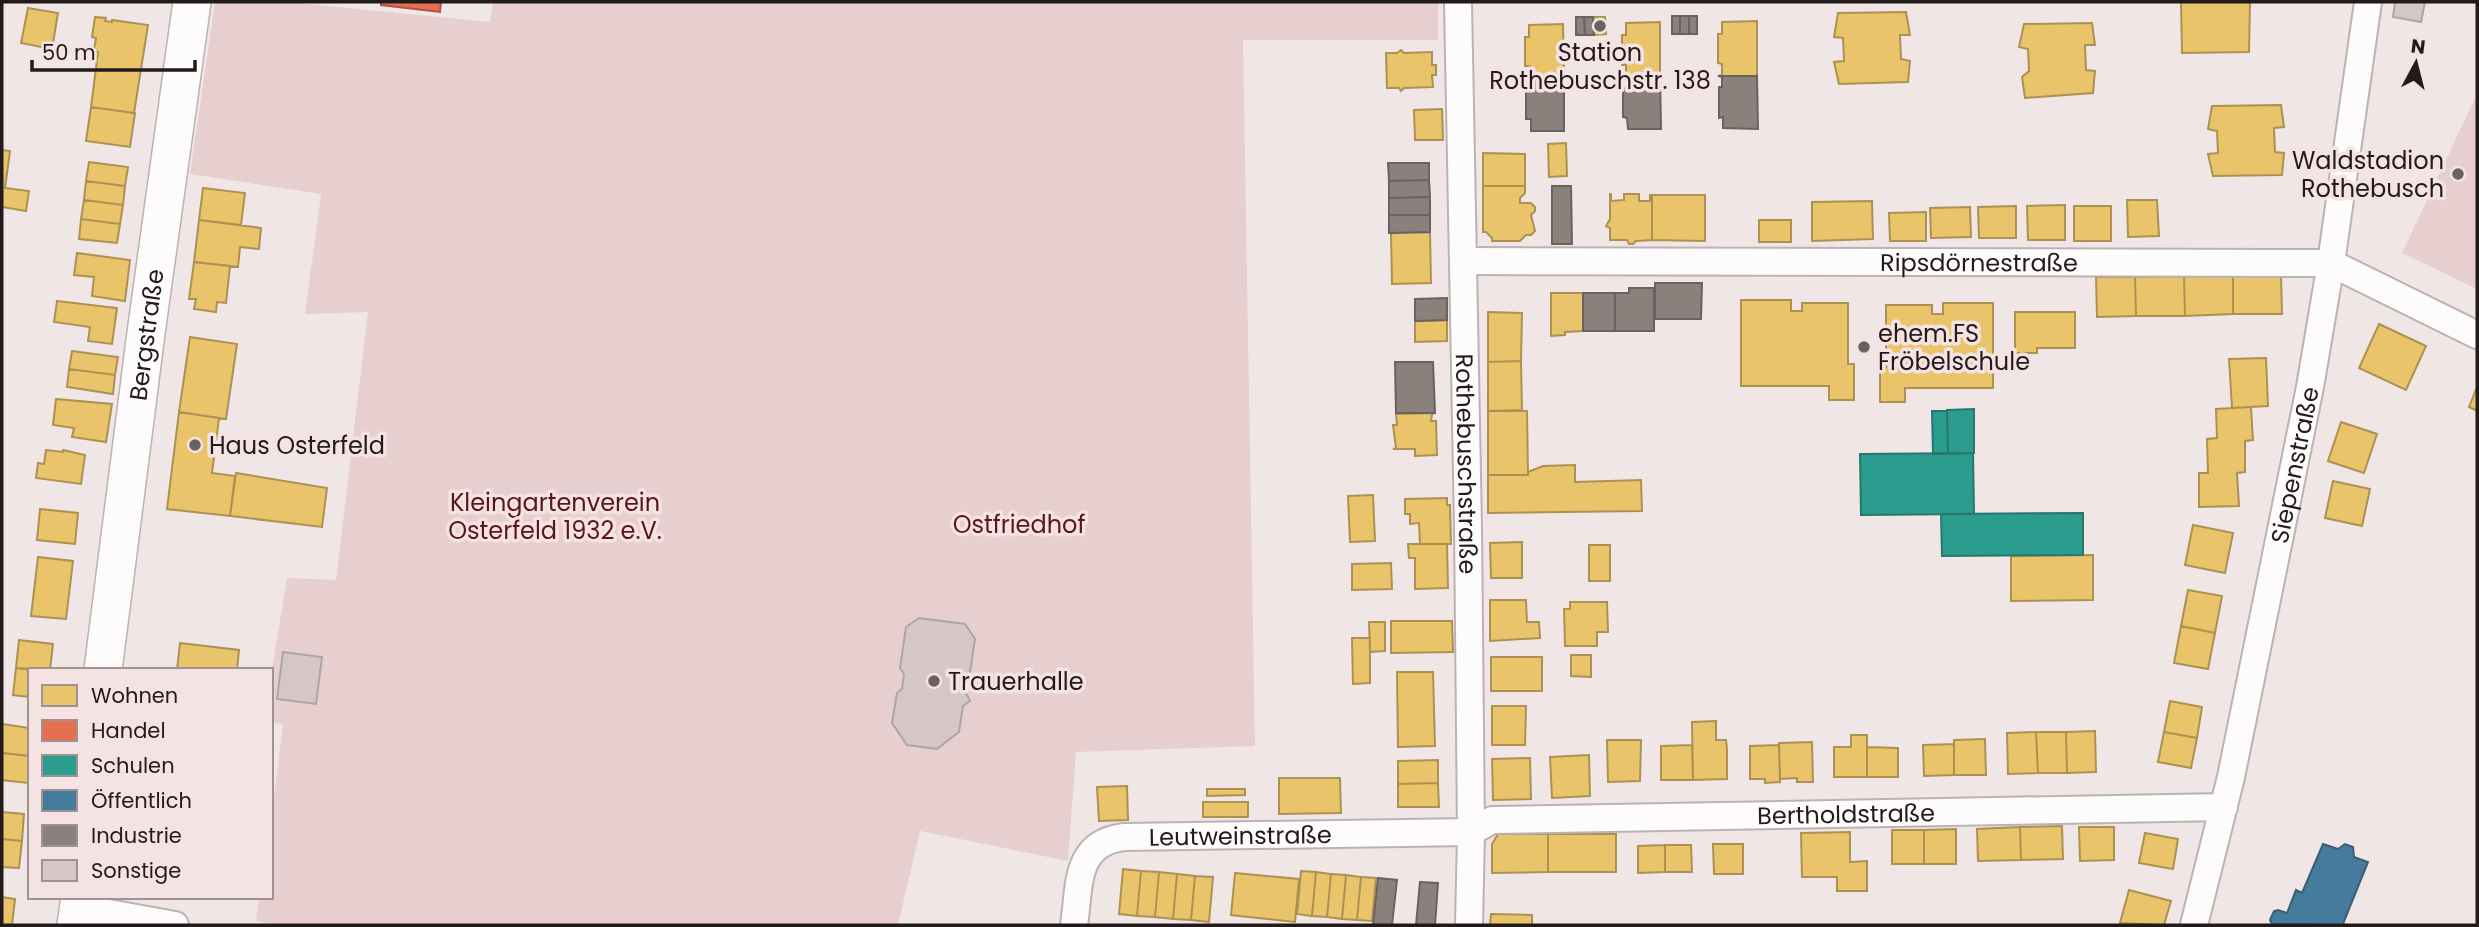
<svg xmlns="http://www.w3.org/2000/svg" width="2479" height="927" font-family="Poppins,sans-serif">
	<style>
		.green { fill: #e8cfcf }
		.homes { fill: #e9c46a; stroke: #ad9152; stroke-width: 2 }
		.shops { fill: #e76f51; stroke: #ac5641; stroke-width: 2 }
		.schools { fill: #2a9d8f; stroke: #28766c; stroke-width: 2 }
		.public { fill: #457b9d; stroke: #3a5e76; stroke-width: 2 }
		.industry { fill: #8a817c; stroke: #6b625f; stroke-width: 2 }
		.building { fill: #d6c7c7; stroke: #ada5a5; stroke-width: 2 }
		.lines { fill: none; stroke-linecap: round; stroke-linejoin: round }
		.street-casing { stroke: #bbb3b3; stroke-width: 30 }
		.secondary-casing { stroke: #bbb3b3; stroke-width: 40 }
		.street { stroke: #fdfbfb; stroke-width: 26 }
		.secondary { stroke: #fdfbfb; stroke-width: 37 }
		.poi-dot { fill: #6a6262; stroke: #f5e2e2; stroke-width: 2.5 }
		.labels { text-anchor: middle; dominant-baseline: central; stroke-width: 7; stroke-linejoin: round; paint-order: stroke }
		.poi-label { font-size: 24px; fill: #221b1b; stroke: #f5e2e2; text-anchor: start }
		.street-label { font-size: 24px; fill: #221b1b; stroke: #f5e2e2 }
		.park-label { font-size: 24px; fill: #59161d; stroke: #f5e2e2 }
	</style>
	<rect width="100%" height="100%" fill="#f1e6e6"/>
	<path class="green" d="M215 2H288L490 22 493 2H1438V40H1243L1255 746 1076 752 1068 861 920 831 898 925H279L256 921 259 897H271V820L283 724 271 722V675L287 578 336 580 368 312 305 314 321 194 190 174Z
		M2477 94V289L2402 253Z"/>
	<path class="homes" d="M2181 2H2250L2249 52 2182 53Z
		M28 8 58 13 52 49 21 43Z
		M1906 12 1910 35H1900L1901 59 1910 61 1908 82 1839 84 1834 62 1844 61 1843 38 1834 37 1838 13Z
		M95 17 106 18 105 21 112 22V20L148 25 134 113 91 107 98 52 90 50H94L96 38 92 37Z
		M1593 17H1605L1606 34 1594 35Z
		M1757 21V76H1718L1722 75V64L1718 63V34H1722V22Z
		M1660 22V76H1623L1626 74V65H1622V35H1626V23Z
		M2092 23 2095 45H2085L2086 70 2095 71 2093 93 2025 98 2022 77 2029 71 2028 49 2019 47 2024 24Z
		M1563 24 1564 77H1526L1530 76V66H1525V37H1529V25Z
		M1401 50 1404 53 1432 52V65H1436V75H1432L1433 87 1404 88 1401 91 1399 88H1387L1386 53H1397Z
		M2281 105 2284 127 2274 128 2275 152 2284 153 2282 175 2213 176 2208 154 2218 153 2217 131 2208 129 2212 106Z
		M91 107 135 113 130 147 86 141Z
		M1442 109 1443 140H1415L1414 110Z
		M1566 143 1567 176 1549 177 1548 144Z
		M2 150 10 151 5 188 29 191 26 211 2 207Z
		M1483 153 1525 154V186H1483Z
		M89 162 128 167 125 186 86 181Z
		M86 181 125 186 123 205 84 200Z
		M1483 186H1525V193L1520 198V203H1531L1535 207V211L1531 215 1535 231 1531 235H1526L1520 241H1492V238L1486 232H1483Z
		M203 188 245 193 241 225 199 220Z
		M1610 194H1611V201L1624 200V194H1639V201H1650V195H1652V240L1636 241 1633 244H1629L1627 240H1610V228L1606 226 1610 219Z
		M1652 195H1705V241L1652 240Z
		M84 200 123 205 120 224 81 219Z
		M2127 200H2157L2159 236 2128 237Z
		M1872 201 1873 239 1812 241V202Z
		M2065 205V240H2028L2027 206Z
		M2016 206V238H1979L1978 207Z
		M2074 206H2111V241H2074Z
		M1970 207 1971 237 1931 238 1930 208Z
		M1926 212V241H1890L1889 213Z
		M81 219 120 224 117 243 79 239Z
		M199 220 261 228 259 249 240 247 238 267 194 262Z
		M1759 220H1791V242H1759Z
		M1430 232 1431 283 1392 284 1391 233Z
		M77 253 130 260 125 301 92 296 94 277 74 275Z
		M194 262 230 266 226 303 217 302 216 312 194 309 196 299H189Z
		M2281 275 2282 314H2233V276Z
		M2184 276 2185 316H2136L2135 277Z
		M2184 276H2233V314L2185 316Z
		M2096 277H2135L2136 316 2097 317Z
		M1551 293H1583V331L1565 332V335L1551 336Z
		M1741 300H1791V311H1802V303H1848V364H1854V400H1829V386H1741Z
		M57 301 117 308 112 344 88 341 90 327 54 322Z
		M1943 303H1993V388H1905V402H1880V367H1886V305H1932V314H1943Z
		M1488 312 1522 313 1521 361 1488 362Z
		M2015 312H2075V348H2037V353H2015Z
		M1447 320V341L1415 342V321Z
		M2379 324 2426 346 2406 390 2359 368Z
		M190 337 237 344 226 419 179 412Z
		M72 351 118 357 115 375 69 369Z
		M2266 358 2268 406 2232 408 2229 359Z
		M1521 361 1522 410 1488 411V362Z
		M69 369 115 375 113 394 67 387Z
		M2477 387V411L2469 407Z
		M56 399 112 404 106 442 72 437 74 428 53 425Z
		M2251 407 2253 440 2245 441V472L2237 473 2239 506 2199 507V473H2208L2207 439 2217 438 2216 409Z
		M1488 411H1527L1528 475H1488Z
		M179 412 219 418 212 473 235 476 230 516 167 509Z
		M1435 413 1432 414 1431 421H1436L1437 455 1415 456V449H1393L1396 448 1393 425H1397L1396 414Z
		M2341 422 2377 434 2364 473 2328 461Z
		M46 450 63 452V450L85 455 81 484 36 478 38 463 44 464Z
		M1575 465V482L1641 480 1642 511 1488 513V475H1528V472L1543 466Z
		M236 473 327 488 322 527 230 516Z
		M2333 481 2370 489 2362 526 2325 518Z
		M1373 495 1375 541 1350 542 1348 496Z
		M1447 498V505H1450L1451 544H1420L1419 523 1410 524V514H1405V499Z
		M40 509 78 513 75 544 37 540Z
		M2193 525 2233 533 2225 573 2185 565Z
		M1522 542V578H1491L1490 543Z
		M1408 544H1447L1448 588 1415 589V558H1409Z
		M1589 545H1610V581H1589Z
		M2093 555V600L2011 601V556Z
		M38 557 73 561 66 619 31 616Z
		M1391 563 1392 589 1352 590V564Z
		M2188 590 2222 596 2215 633 2181 626Z
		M1490 600H1526L1527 622H1539L1540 638 1490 641Z
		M1570 602H1607L1608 632H1597V646H1565L1564 609H1570Z
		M1391 621H1452L1453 652 1391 653Z
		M1369 622H1385V651L1370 652Z
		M2181 626 2215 633 2208 669 2174 663Z
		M1352 638H1370V683L1353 684Z
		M19 640 53 644 50 670 16 668Z
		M180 643 239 650 237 670H177Z
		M1571 655H1591V677L1571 676Z
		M1491 657H1542V691H1491Z
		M16 668 34 670H30V697L13 695Z
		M1397 672H1433L1435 746 1398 747Z
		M2170 701 2202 707 2197 738 2164 732Z
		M1492 706H1526L1525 745H1492Z
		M1716 721V740H1726L1727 749V779L1693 780 1692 722Z
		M2 724 30 728V756L2 753Z
		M2095 731 2096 772 2067 773 2066 732Z
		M2036 732 2038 773 2008 774 2007 733Z
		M2036 732H2066L2067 773H2038Z
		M2164 732 2197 738 2191 768 2158 762Z
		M1851 735H1867V777H1834V747H1851Z
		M1985 739 1986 775H1954V740Z
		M1607 740H1641L1640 781 1608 782Z
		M1812 742 1813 782H1797V778L1780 779 1779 743Z
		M1954 744V775L1924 776 1923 745Z
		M1692 745 1693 780H1661V746Z
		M1779 745 1780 782 1765 783V779H1750V746Z
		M1867 747 1898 748V777H1867Z
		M2 753 30 756 28 783 2 780Z
		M1589 755 1590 796 1552 798 1550 757Z
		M1530 758 1531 799 1493 800 1492 759Z
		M1438 760V783L1398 784V761Z
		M1279 778H1340L1341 813 1279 814Z
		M1438 783 1439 807H1398V784Z
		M1127 786 1128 820 1099 821 1097 787Z
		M1207 789H1245V795L1207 796Z
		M1203 802H1248V817H1203Z
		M2 812 24 814 22 841 2 839Z
		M2062 826 2063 859 2021 860 2020 827Z
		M2020 827 2021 860 1978 861 1977 829Z
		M2079 827H2114V860L2080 861Z
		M1956 829V864H1924V830Z
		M1892 830H1924V864H1892Z
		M1850 832V862L1867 861V891H1837V877H1802L1801 833Z
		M2145 833 2178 839 2173 869 2139 863Z
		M1498 834H1548V872L1492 873V844Z
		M1548 834H1616V872H1548Z
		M2 839 22 841 19 868 2 867Z
		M1713 844H1743V874H1714Z
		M1665 845V872L1638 873V846Z
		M1665 845H1691L1692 872H1665Z
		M1123 869 1141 871 1137 916 1119 914Z
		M1141 871 1159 872 1155 917 1137 916Z
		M1301 871 1316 872 1312 916 1297 914Z
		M1159 872 1177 874 1173 919 1155 917Z
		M1316 872 1331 874 1327 917 1312 916Z
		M1235 873 1299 879 1295 922 1231 915Z
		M1177 874 1195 876 1191 920 1173 919Z
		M1331 874 1346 875 1342 919 1327 917Z
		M1346 875 1361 877 1357 920 1342 919Z
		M1195 876 1213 877 1209 922 1191 920Z
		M1361 877 1376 878 1372 921 1357 920Z
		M2129 890 2171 901 2164 925 2120 923Z
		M2 897 15 899 12 925H2Z
		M1491 914 1532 915V925H1490Z"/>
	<path class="shops" d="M381 2H441L440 12 381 5Z"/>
	<path class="schools" d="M1974 409V453L1948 454 1947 410Z
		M1932 411H1947L1948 454H1933Z
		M1973 453 1974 514 1861 515 1860 454Z
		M2083 513V555L1942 556 1941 514Z"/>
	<path class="public" d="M2323 844 2338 849 2345 844 2353 847 2354 857 2368 862 2343 924 2346 925 2272 924 2270 920 2274 911 2278 910 2287 913 2296 890 2302 893Z"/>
	<path class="industry" d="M1672 16H1680V34H1672Z
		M1680 16H1689V34H1680Z
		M1689 16H1697V34H1689Z
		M1576 17H1584L1585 35H1576Z
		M1584 17H1593L1594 35H1585Z
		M1623 76H1660L1661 129H1628L1627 118 1623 117V88H1627V78Z
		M1718 76H1757L1758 129 1723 128V117L1719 118V87H1722V77Z
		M1526 77H1564V131H1531V119H1526V90H1530V79Z
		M1388 163H1429V180L1389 181Z
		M1429 180 1430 197 1389 198V181Z
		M1552 186H1571L1572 244H1552Z
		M1430 197V215H1389V198Z
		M1389 215H1430V232L1389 233Z
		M1655 283H1702L1701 319H1655Z
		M1629 288H1654V331H1615V293H1629Z
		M1583 293H1615V331H1583Z
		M1447 298V320L1415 321V299Z
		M1395 362H1433L1435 413H1396Z
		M1378 878 1397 880 1392 925H1373Z
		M1420 882 1438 883 1435 925H1416Z"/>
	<path class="building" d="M2395 2H2425L2421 22 2393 17Z
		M919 618 965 624 975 639 969 679 961 684 970 701 963 706 959 732 937 749 907 745 892 723 897 693 902 689 904 674 900 668 906 627Z
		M283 652 322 657 316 704 277 699Z"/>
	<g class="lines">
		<defs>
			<g id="street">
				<path id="s1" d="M1458 2 1468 527 1471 832 1469 925"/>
				<path id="s2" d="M1463 261 2331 263 2477 335"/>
				<path d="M78 910 103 912 175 925"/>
				<path id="s3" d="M1074 925C1080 886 1074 843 1124 837L1471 832 1492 820 2224 807"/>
				<path id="s4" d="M2194 925 2231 777 2310 387 2331 263 2368 2"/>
			</g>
			<g id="secondary">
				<path id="s5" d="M103 670 146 333 192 2"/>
				<path d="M76 925 80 897"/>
			</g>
		</defs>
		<use href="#street" class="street-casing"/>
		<use href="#secondary" class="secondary-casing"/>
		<use href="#street" class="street"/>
		<use href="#secondary" class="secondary"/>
	</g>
	<g class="poi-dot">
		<circle cx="1600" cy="26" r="7"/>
		<circle cx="2458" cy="174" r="7"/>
		<circle cx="1864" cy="347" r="7"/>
		<circle cx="195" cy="445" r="7"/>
		<circle cx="934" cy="681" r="7"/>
	</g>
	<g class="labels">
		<g class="poi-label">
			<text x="1600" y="52" text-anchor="middle">Station<tspan x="1600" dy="28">Rothebuschstr. 138</tspan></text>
			<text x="2444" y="160" text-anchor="end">Waldstadion<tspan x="2444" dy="28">Rothebusch</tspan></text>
			<text x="1878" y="333">ehem.FS<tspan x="1878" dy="28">Fröbelschule</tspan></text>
			<text x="209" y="445">Haus Osterfeld</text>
			<text x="948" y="681">Trauerhalle</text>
		</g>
		<g class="street-label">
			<text stroke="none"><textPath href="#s2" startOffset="516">Ripsdörnestraße</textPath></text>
			<text stroke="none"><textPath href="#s5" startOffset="338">Bergstraße</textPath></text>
			<text stroke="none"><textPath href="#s1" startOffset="462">Rothebuschstraße</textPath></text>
			<text stroke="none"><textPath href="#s4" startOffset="471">Siepenstraße</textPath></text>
			<text stroke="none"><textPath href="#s3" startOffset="838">Bertholdstraße</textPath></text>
			<text stroke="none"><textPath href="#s3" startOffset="229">Leutweinstraße</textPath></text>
		</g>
		<g class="park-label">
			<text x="555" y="502">Kleingartenverein<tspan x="555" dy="28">Osterfeld 1932 e.V.</tspan></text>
			<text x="1019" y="524">Ostfriedhof</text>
		</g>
	</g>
	<rect width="2479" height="927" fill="none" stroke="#221b1b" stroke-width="7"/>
	<rect x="28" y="668" width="245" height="231" fill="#f5e2e2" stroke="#a19292" stroke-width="2"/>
	<rect x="42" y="685" width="35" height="21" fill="#e9c46a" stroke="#a19292" stroke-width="2"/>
	<text x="91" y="703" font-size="21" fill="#221b1b">Wohnen</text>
	<rect x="42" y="720" width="35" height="21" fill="#e76f51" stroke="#a19292" stroke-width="2"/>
	<text x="91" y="738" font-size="21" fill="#221b1b">Handel</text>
	<rect x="42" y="755" width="35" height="21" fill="#2a9d8f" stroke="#a19292" stroke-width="2"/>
	<text x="91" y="773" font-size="21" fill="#221b1b">Schulen</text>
	<rect x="42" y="790" width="35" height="21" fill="#457b9d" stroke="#a19292" stroke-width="2"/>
	<text x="91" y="808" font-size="21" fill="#221b1b">Öffentlich</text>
	<rect x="42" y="825" width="35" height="21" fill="#8a817c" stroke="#a19292" stroke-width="2"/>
	<text x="91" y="843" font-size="21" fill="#221b1b">Industrie</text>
	<rect x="42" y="860" width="35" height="21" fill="#d6c7c7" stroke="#a19292" stroke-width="2"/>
	<text x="91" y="878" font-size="21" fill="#221b1b">Sonstige</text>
	<g transform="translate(2416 63) rotate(7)" stroke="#f5e2e2" stroke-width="5" paint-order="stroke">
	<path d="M0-5L12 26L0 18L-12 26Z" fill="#221b1b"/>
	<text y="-10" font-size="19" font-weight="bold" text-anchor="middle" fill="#221b1b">N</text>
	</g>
	<path d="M32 60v10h163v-10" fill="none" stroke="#221b1b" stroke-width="3.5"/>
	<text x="42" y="60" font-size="21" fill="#221b1b" stroke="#f5e2e2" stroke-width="5" paint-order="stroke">50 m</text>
</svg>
